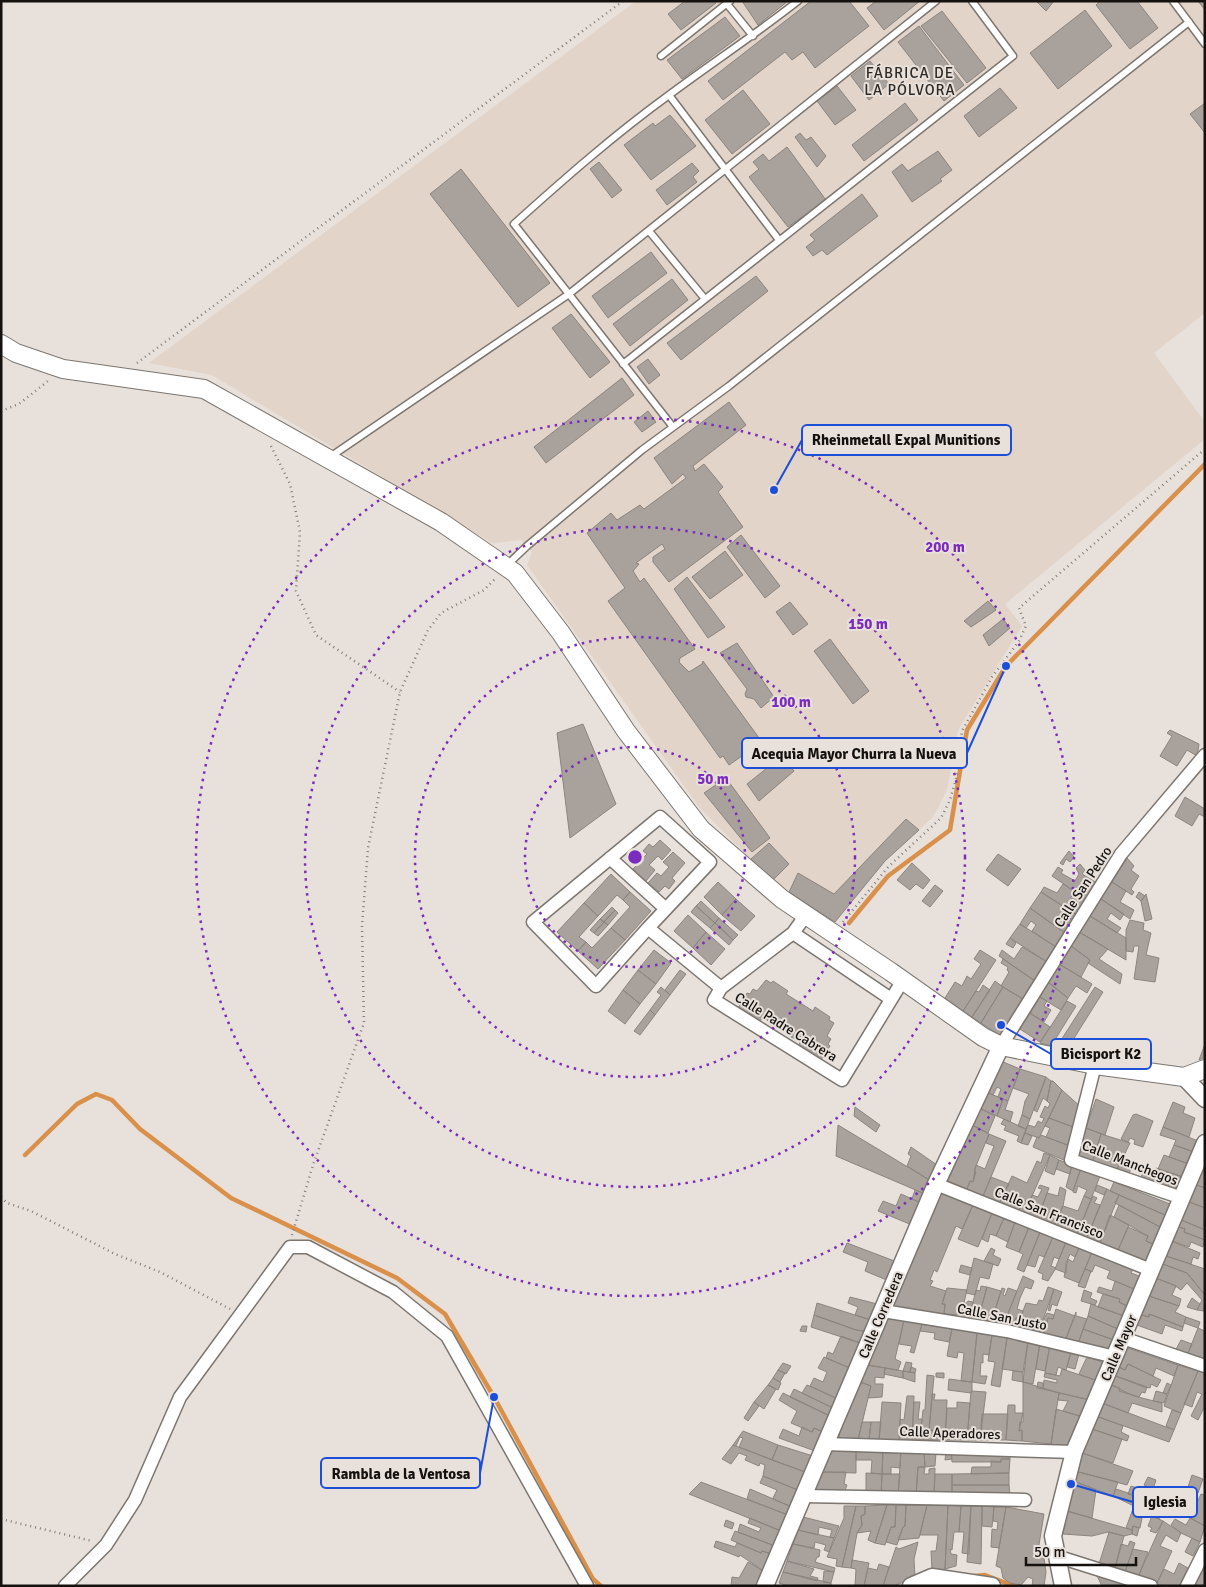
<svg xmlns="http://www.w3.org/2000/svg" width="1206" height="1587" font-family="Signika,sans-serif">
	<style>
		.built { fill: #e2d4c9 }
		.lines { fill: none; stroke-linecap: round; stroke-linejoin: round }
		.stream { stroke: #d8904a; stroke-width: 4.5 }
		.building { fill: #a9a29c; stroke: #8b847f }
		.service-casing { stroke: #7c7670; stroke-width: 9 }
		.minor-casing { stroke: #7c7670; stroke-width: 15 }
		.tertiary-casing { stroke: #7c7670; stroke-width: 19 }
		.secondary-casing { stroke: #7c7670; stroke-width: 20 }
		.path { stroke: #827d78; stroke-width: 2.5; stroke-dasharray: 1 4; stroke-linecap: butt }
		.service { stroke: #fff; stroke-width: 6 }
		.minor { stroke: #fff; stroke-width: 12 }
		.tertiary { stroke: #fff; stroke-width: 16 }
		.secondary { stroke: #fff; stroke-width: 18 }
		.ring { fill: none; stroke: #7b2cbf; stroke-width: 2.5; stroke-dasharray: 2.5 5 }
		.labels { text-anchor: middle; dominant-baseline: central; stroke-width: 4; stroke-linejoin: round; paint-order: stroke }
		.street-label { font-size: 14px; fill: #14110f; stroke: #e8e0da }
		.neighbourhood-label { font-size: 15px; letter-spacing: 1px; fill: #2e2924; stroke: #e8e0da }
		.centre { fill: #7b2cbf; stroke: #e8e0da; stroke-width: 2.5 }
		.ring-label { font-size: 15px; text-anchor: middle; font-weight: bold; fill: #7b2cbf; stroke: #e8e0da; stroke-width: 4; stroke-linejoin: round; paint-order: stroke }
		.leader { fill: none; stroke: #1d4ed8; stroke-width: 2 }
		.callout-dot { fill: #1d4ed8; stroke: #e8e0da; stroke-width: 2 }
		.callout { fill: #e8e0da; stroke: #1d4ed8; stroke-width: 2 }
		.callout-label { font-size: 15px; text-anchor: middle; font-weight: bold; fill: #14110f }
	</style>
	<rect width="100%" height="100%" fill="#e8e0da"/>
	<path class="built" d="M636 1H1205V313L1154 353 1205 422V439L1005 604 1022 626 958 730 947 790 933 817 885 861 835 922 774 883 699 807 527 565 532 552 521 540 492 543 212 375 149 363Z"/>
	<g class="lines">
		<path class="stream" d="M849 923 888 876 950 830 967 730 1006 666 1205 464
			M25 1155 77 1104 96 1094 112 1100 140 1129 231 1198 397 1278 445 1314 494 1397 593 1579 601 1586
			M974 1576 985 1575 1014 1586"/>
	</g>
	<path class="building" d="M685 1H715L716 3 681 30 668 14Z
		M742 1H788L758 25Z
		M811 1H849L869 26 815 68 803 52 792 60 785 52 723 100 708 81Z
		M876 1H920L884 30 867 8Z
		M1036 1H1054L1046 11Z
		M1100 1H1137L1158 28 1130 49 1096 5Z
		M1198 1H1205V10Z
		M1085 10 1112 46 1058 89 1030 53Z
		M942 11 986 68 967 83 921 26Z
		M725 17 740 36 682 79 667 60Z
		M919 26 964 85 944 101 898 42Z
		M870 61 889 84 869 100 851 76Z
		M837 86 856 110 835 125 817 101Z
		M1000 88 1017 108 979 137 964 116Z
		M743 90 770 124 732 154 705 120Z
		M905 103 918 120 864 161 852 145Z
		M1205 103V133L1190 114Z
		M670 115 696 146 651 180 624 145 653 123 655 126Z
		M800 133 806 140 811 137 826 156 817 167 795 137Z
		M787 147 826 200 788 227 749 177 759 169 753 162 763 154 769 161Z
		M938 151 952 170 940 179 942 181 912 202 892 172 902 164 908 171Z
		M599 162 622 190 612 198 590 169Z
		M692 163 699 171 693 177 697 182 667 205 656 190Z
		M461 169 550 283 518 307 430 194Z
		M862 194 878 216 827 255 822 250 813 256 806 247 815 240 810 235Z
		M651 252 667 273 608 318 592 296Z
		M756 276 768 291 681 360 667 343Z
		M672 279 688 300 630 346 613 324Z
		M571 314 610 362 590 378 552 328Z
		M648 359 660 375 649 384 637 367Z
		M622 378 634 395 546 463 534 447Z
		M729 402 746 425 693 466 695 471 704 464 723 487 718 492 743 527 669 582 653 562V557L665 549 662 544 636 563 639 564 633 571 640 582 644 578 695 649 680 658 679 662 689 672 702 664 703 661 762 742 729 765 723 756 720 758 608 601 625 588 587 533 611 513 617 520 640 505 644 509 686 478 683 474 672 484 654 458Z
		M648 411 656 422 642 432 634 422Z
		M741 535 780 586 765 598 727 547Z
		M725 551 743 575 710 599 692 577Z
		M687 577 725 627 708 638 674 589Z
		M988 601 996 610 971 627 964 621Z
		M790 602 808 624 793 635 776 612Z
		M1003 619 1010 628 989 646 983 635Z
		M830 639 869 691 853 704 814 651Z
		M737 643 774 697 761 708 754 699 746 697 745 694 747 689 720 653Z
		M583 724 616 804 570 838 557 733Z
		M1170 730 1199 744 1197 756 1187 750 1177 766 1160 756 1172 736 1167 733Z
		M782 756 794 771 759 801 747 784Z
		M726 778 770 838 752 852 704 793Z
		M1185 797 1205 809V817L1199 814 1192 826 1175 816Z
		M906 819 919 830 885 861 835 922 789 892 798 873 834 894Z
		M660 840 671 850 662 860 658 856 649 865 655 870 646 881 633 869 647 854 643 851 649 844 653 847Z
		M769 843 789 864 772 881 751 859Z
		M1069 851 1074 857 1070 862 1066 859 1063 865 1060 863Z
		M673 852 685 863 672 878 675 881 669 889 665 886 659 892 648 883 657 873 661 876 669 867 663 862Z
		M998 854 1021 869 1008 886 986 870Z
		M1127 858 1134 866 1131 870 1139 876 1131 889 1134 892 1132 895 1112 882Z
		M912 863 930 880 923 889 916 884 910 890 897 880Z
		M1080 864 1085 870 1082 874 1097 883 1086 899 1052 876 1058 867 1063 870 1061 873 1075 881 1079 874 1076 868Z
		M611 874 630 892 623 900 617 895 598 916 584 903Z
		M718 882 736 899 722 915 704 897Z
		M1112 882 1126 891 1120 902 1134 910 1130 919 1101 899Z
		M1063 884 1086 899 1077 915 1041 892 1044 887 1057 893Z
		M935 885 943 891 930 907 922 901Z
		M630 892 651 911 625 940 611 928 630 907 623 900Z
		M1041 892 1077 915 1065 933 1030 908Z
		M1139 892 1145 896 1141 901 1136 897Z
		M1146 894 1152 919 1145 921 1141 901Z
		M736 899 755 916 741 931 722 915Z
		M1101 899 1124 914 1120 920 1111 913 1107 919 1121 928 1117 933 1090 916Z
		M701 901 719 918 715 923 696 906Z
		M584 903 598 916 579 937 586 942 578 951 557 932Z
		M696 906 715 923 710 928 691 912Z
		M612 907 615 910 604 922 600 919Z
		M1030 908 1065 933 1056 947 1032 931 1036 925 1031 921 1026 928 1020 924Z
		M615 910 618 913 608 925 604 922Z
		M688 915 706 932 693 948 674 931Z
		M1090 916 1126 938V960L1079 932Z
		M719 918 738 935 733 940 715 923Z
		M600 919 604 922 594 933 590 930Z
		M1130 920 1144 923 1143 930 1151 933 1146 955 1159 958 1155 982 1134 979 1139 946H1134L1133 952 1126 951V930Z
		M604 922 608 925 598 936 594 933Z
		M715 923 733 940 729 945 710 928Z
		M1020 924 1056 947 1047 962 1010 938Z
		M611 928 625 940 598 969 578 951 586 942 592 948Z
		M706 932 725 949 711 965 693 948Z
		M1079 932 1108 949 1099 959 1122 974 1120 984 1088 963 1090 960 1071 946Z
		M1010 938 1016 943 1013 948 1006 944Z
		M1071 946 1090 960 1081 977 1059 964Z
		M1022 947 1047 962 1035 981 999 956 1002 950 1014 959Z
		M654 950 671 963 656 984 638 970Z
		M980 950 996 960 963 1011 945 998 955 982 962 986 967 976 971 979 981 964 974 959Z
		M1003 959 1035 981 1023 999 1001 986 1009 972 1007 970 1008 967 1001 963Z
		M1059 964 1092 984 1087 993 1076 986 1068 998 1048 982Z
		M638 970 656 984 640 1004 623 990Z
		M680 970 686 974 670 995 665 990Z
		M766 980 771 983 773 981 788 991 786 994 813 1011 815 1007 830 1017 829 1020 834 1023 827 1036 831 1039 828 1044 830 1046 819 1063 808 1056 810 1053 807 1051 804 1054 796 1049 801 1041 791 1037 793 1033 774 1021 772 1025 763 1016 758 1025 750 1020 753 1016 749 1013 747 1016 737 1010 747 993 750 994 753 989 757 991Z
		M995 981 1003 987 981 1023 972 1017Z
		M1048 982 1068 998 1061 1010 1040 997Z
		M983 985 990 990 972 1017 963 1011 976 991 979 992Z
		M661 987 670 995 655 1015 650 1010 661 995 657 992Z
		M1003 987 1023 999 1001 1036 981 1023Z
		M1095 987 1103 992 1066 1051 1056 1048Z
		M623 990 640 1004 625 1024 608 1011Z
		M1040 997 1047 1001 1044 1006 1051 1010 1044 1022 1030 1013Z
		M1067 1001 1076 1006 1051 1046 1040 1043Z
		M650 1010 655 1015 640 1035 634 1031Z
		M1030 1013 1050 1027 1040 1042 1020 1029Z
		M1205 1044V1057L1199 1060Z
		M1001 1061 1020 1069 1008 1101 998 1097 1001 1089 997 1087 993 1095 986 1092Z
		M1020 1069 1046 1077 1030 1119 1022 1115 1025 1101 1029 1094 1013 1088Z
		M1046 1077 1051 1081 1047 1101 1043 1098 1037 1112 1034 1110Z
		M1051 1081H1053L1062 1090 1039 1138 1025 1133 1028 1125 1035 1127 1038 1121 1042 1123 1044 1118 1040 1117 1045 1106 1048 1108 1050 1104 1047 1101Z
		M1062 1090 1083 1109 1076 1128 1049 1118Z
		M986 1092 1003 1099 997 1116 979 1108Z
		M1003 1099 1008 1101 1005 1110 1013 1112 1010 1122 997 1116Z
		M1096 1099 1114 1107 1105 1135 1086 1128Z
		M1173 1102 1185 1107 1183 1113 1195 1118 1189 1137 1163 1127Z
		M855 1107 880 1125 876 1132 854 1116Z
		M979 1108 995 1116 988 1133 972 1125Z
		M1136 1114 1153 1121 1143 1147 1134 1144 1135 1140 1130 1138 1128 1142 1121 1139 1133 1115Z
		M1022 1115 1030 1119 1026 1129 1018 1126Z
		M1049 1118 1076 1128 1070 1146 1046 1137 1050 1128 1045 1126Z
		M1004 1119 1026 1129 1021 1143 1017 1141 1019 1136 1004 1130 1006 1126 1001 1124Z
		M838 1125 931 1181 925 1194 836 1156Z
		M972 1125 989 1134 974 1171 976 1172 973 1182 970 1181 967 1189 948 1181Z
		M1163 1127 1198 1141 1194 1152 1174 1145 1176 1140 1160 1135Z
		M1086 1128 1101 1134 1092 1163 1076 1157Z
		M1025 1133 1032 1136 1028 1145 1021 1143Z
		M989 1134 1006 1141 983 1196 967 1189 970 1181 973 1182 976 1165 985 1169 994 1146 986 1143Z
		M1101 1134 1130 1143 1116 1172 1092 1163Z
		M1041 1135 1070 1146 1066 1161 1033 1147 1037 1137 1039 1138Z
		M1174 1145 1194 1152 1189 1164 1169 1157Z
		M911 1147 937 1165 931 1181 907 1166 911 1156 908 1154Z
		M1044 1153 1050 1155 1029 1203 1023 1200 1019 1210 1000 1202 1012 1176 1027 1183 1037 1161 1041 1163Z
		M1050 1155 1059 1160 1054 1175 1045 1171Z
		M1164 1155 1189 1164 1183 1177 1158 1169Z
		M1059 1160 1072 1165 1070 1174 1056 1169Z
		M1120 1163 1131 1168 1128 1177 1116 1172Z
		M1204 1164 1205 1165V1188L1194 1184Z
		M1072 1165 1081 1168 1073 1191 1066 1187Z
		M1081 1168 1100 1176 1091 1199 1084 1196 1087 1190 1078 1186 1076 1193 1073 1192Z
		M1156 1168 1183 1177 1175 1194 1139 1181 1145 1169 1152 1172 1153 1170 1155 1172Z
		M991 1177 1009 1184 1000 1202 983 1196Z
		M1114 1182 1170 1204 1165 1215 1110 1191Z
		M1194 1184 1205 1188V1208L1187 1201Z
		M1040 1185 1049 1188 1038 1218 1019 1210 1023 1200 1029 1203 1032 1195 1038 1197 1042 1189 1038 1188Z
		M1097 1185 1107 1189 1104 1195 1095 1191Z
		M1060 1187 1066 1190 1063 1206 1055 1224 1038 1218 1047 1193 1058 1196Z
		M1107 1189 1119 1195 1100 1243 1087 1238Z
		M915 1190 925 1194 921 1203 912 1199Z
		M942 1192 973 1205 962 1229 956 1226 937 1272 934 1270 930 1280 933 1281 930 1286 946 1291 942 1304H945L944 1314 896 1308 893 1306Z
		M901 1194 921 1203 912 1225 878 1211 883 1201 896 1206Z
		M1119 1195 1165 1215 1160 1227 1115 1203Z
		M1084 1196 1091 1199 1077 1234 1055 1224 1063 1206 1078 1211Z
		M1093 1196 1097 1198 1094 1203 1100 1205 1087 1238 1077 1234Z
		M1187 1201 1205 1208 1203 1229 1179 1219Z
		M973 1205 992 1213 978 1247 958 1239Z
		M1119 1205 1160 1227 1153 1244 1146 1241 1148 1236 1114 1217Z
		M992 1213 1004 1218 996 1236 990 1234 988 1242 982 1239Z
		M1110 1215 1129 1225 1118 1250 1100 1243Z
		M1004 1218 1015 1222 1008 1242 996 1236Z
		M1179 1219 1205 1230V1240L1184 1232 1185 1229 1176 1226Z
		M1015 1222 1029 1227 1019 1252 1006 1247Z
		M1176 1226 1185 1229 1184 1232 1205 1240 1203 1247 1191 1242 1189 1247 1169 1240Z
		M1029 1227 1040 1232 1024 1272 1017 1269 1023 1254 1019 1252Z
		M1128 1227 1148 1236 1146 1241 1153 1244 1146 1262 1118 1250Z
		M1040 1232 1053 1237 1044 1257 1039 1255 1035 1267 1027 1265Z
		M1053 1237 1066 1242 1059 1259 1054 1257 1051 1266 1056 1268 1048 1281 1042 1279 1043 1274 1038 1272Z
		M1169 1240 1200 1253 1198 1259 1193 1257 1191 1264 1163 1255Z
		M1066 1242 1079 1248 1075 1257 1070 1254 1066 1263V1273L1055 1269Z
		M847 1243 897 1262 889 1281 865 1271 868 1262 843 1252Z
		M991 1248 995 1250 993 1255 1001 1259 998 1266 984 1261Z
		M1079 1248 1092 1252 1079 1283 1064 1277 1068 1259 1073 1262Z
		M1092 1252 1133 1269 1131 1273 1139 1276 1134 1289 1107 1278 1110 1271 1095 1265 1092 1272 1085 1269Z
		M1163 1255 1205 1269V1295L1187 1273 1160 1263Z
		M974 1258 993 1264 989 1279 980 1277 975 1295 966 1293Z
		M1160 1263 1187 1273 1205 1295 1204 1311 1197 1310 1202 1300 1187 1283 1181 1290 1174 1285 1153 1277Z
		M961 1265 972 1268 970 1275 959 1272Z
		M1085 1269 1091 1271 1085 1288 1078 1286Z
		M1023 1276 1034 1281 1031 1289 1025 1287 1020 1298 1017 1309 1023 1311 1020 1319 1016 1318 1013 1329 1003 1326Z
		M1153 1277 1176 1286 1172 1295 1181 1299 1179 1306 1146 1295Z
		M1115 1281 1134 1289 1127 1306 1119 1302 1120 1299 1097 1292 1099 1287 1112 1291Z
		M981 1286 987 1287 978 1320 969 1318 976 1290 980 1291Z
		M987 1287 1001 1291 991 1323 978 1320Z
		M1048 1287 1054 1289 1041 1325 1036 1324 1033 1334 1013 1329 1016 1318 1020 1319 1026 1303 1037 1305 1039 1300 1043 1301Z
		M947 1288 967 1290 961 1315 944 1314 945 1304H942Z
		M1002 1288 1005 1289 1003 1295 1005 1296 1008 1288 1017 1291 1003 1326 991 1323Z
		M1054 1289 1062 1292 1057 1306 1052 1304 1050 1311 1048 1310Z
		M1084 1290 1092 1293 1090 1298 1097 1301 1095 1305 1081 1301Z
		M1103 1294 1120 1299 1119 1302 1127 1306 1124 1316 1098 1307Z
		M1146 1295 1179 1306 1175 1312 1186 1317 1183 1327 1149 1314V1317L1138 1314Z
		M850 1297 881 1305 874 1321 855 1315 858 1307 848 1303Z
		M1192 1298 1200 1304 1197 1310 1187 1307Z
		M968 1301 973 1302 969 1318 961 1315 964 1303H967Z
		M817 1303 874 1321 869 1332 856 1330 814 1315Z
		M1091 1304 1124 1316 1118 1329 1088 1316Z
		M1056 1309 1075 1316 1065 1341 1043 1336 1048 1318 1053 1319Z
		M1076 1312V1316L1087 1319 1078 1344 1065 1341Z
		M1047 1313 1054 1315 1053 1319 1048 1318 1043 1336 1033 1334 1036 1324 1041 1325Z
		M1138 1314 1149 1317V1314L1183 1327 1182 1331 1165 1325 1162 1334 1134 1324Z
		M814 1315 856 1330 869 1332 863 1344 811 1327Z
		M1088 1316 1118 1329 1114 1340 1083 1329Z
		M1186 1317 1200 1322 1198 1328 1184 1323Z
		M889 1319 904 1320 895 1359 901 1362 898 1370 867 1365 886 1320Z
		M904 1320 922 1324 914 1353 910 1352 912 1346 899 1344Z
		M922 1324 952 1329 949 1342 934 1339 935 1333 920 1331Z
		M802 1326H807L806 1332 800 1331Z
		M1198 1328 1205 1331V1362L1186 1358Z
		M952 1329 977 1333 972 1382 961 1381 964 1353 958 1352 957 1358 947 1356Z
		M1083 1329 1114 1340 1109 1353 1078 1344Z
		M977 1333 992 1335 989 1355 983 1354V1363L981 1362 980 1376H987L985 1384 972 1382Z
		M992 1335 1007 1338 1000 1387 991 1385 995 1362 988 1361Z
		M841 1336 863 1344 852 1369 826 1358 828 1352 833 1354Z
		M1007 1338 1028 1341 1023 1372 1002 1369Z
		M1181 1340 1192 1344 1186 1358 1174 1353Z
		M1028 1341 1040 1343 1033 1384 1023 1382Z
		M1040 1343 1050 1345 1045 1371 1036 1369Z
		M1050 1345 1071 1352 1066 1370 1058 1367 1056 1375 1045 1373Z
		M1128 1348 1178 1365 1174 1376 1156 1368 1153 1376 1128 1364 1125 1370 1117 1366 1123 1350Z
		M1071 1352 1079 1354 1075 1369 1067 1367Z
		M824 1357 852 1369 838 1399 810 1386 814 1378 823 1382 827 1372 818 1368Z
		M1087 1357 1105 1363 1098 1381 1079 1374Z
		M906 1362 912 1363 910 1372 903 1371Z
		M783 1363 791 1366 786 1374 778 1370Z
		M1128 1364 1161 1380 1157 1387 1151 1384 1150 1388 1144 1387 1113 1375 1117 1366 1125 1370Z
		M867 1365 885 1368 884 1378 875 1377V1384H883L882 1397 868 1398 871 1386 860 1382Z
		M1178 1365 1198 1371 1181 1413 1164 1406Z
		M911 1367 916 1369 915 1373 910 1372Z
		M885 1368 903 1371V1378L884 1374Z
		M1062 1369 1098 1381 1090 1400 1043 1389 1044 1380 1057 1383V1380L1044 1377 1045 1373 1060 1376Z
		M778 1370 785 1373 780 1382 773 1378Z
		M903 1371 915 1373V1382L903 1378Z
		M1013 1371 1023 1372V1382L1012 1380Z
		M1198 1371 1205 1373V1406L1198 1420 1191 1416 1202 1394 1197 1392 1192 1407 1184 1404Z
		M936 1373H944V1378L936 1377Z
		M927 1375 934 1376 929 1431 933 1430 932 1440H923V1430L921 1429 923 1410H925Z
		M1113 1375 1147 1387 1145 1393 1142 1392 1139 1397 1119 1391 1120 1388 1109 1384Z
		M773 1378 781 1383 778 1390 768 1385Z
		M949 1379 972 1382V1391L971 1393 948 1390Z
		M860 1382 871 1386 858 1440H839L840 1430Z
		M1023 1382 1059 1393 1051 1444 1022 1441V1430L1019 1431 1020 1422H1023Z
		M1038 1382 1043 1383V1389L1037 1388Z
		M1167 1383 1171 1385 1167 1394 1163 1393Z
		M1109 1384 1134 1396 1162 1403V1412L1132 1403 1128 1413 1102 1403Z
		M768 1385 776 1389 764 1409 754 1402Z
		M807 1385 838 1399 833 1408 802 1393Z
		M794 1389 833 1408 830 1416 790 1397Z
		M971 1391 986 1392 980 1440H967Z
		M1156 1391 1167 1394 1164 1403 1153 1401Z
		M783 1393 830 1416 823 1432 814 1428 812 1432 791 1423 797 1411 779 1400Z
		M1059 1393 1090 1400 1083 1417 1063 1411 1068 1401 1058 1400Z
		M932 1394H935L934 1400H947L945 1440H932L933 1430 929 1431Z
		M907 1396H914L912 1440H899L900 1419 904 1420Z
		M754 1402 759 1406 748 1421 744 1418Z
		M882 1402 901 1403 899 1440H879Z
		M914 1402H920L918 1419H922L921 1429 923 1430V1440H912Z
		M957 1402 970 1403 967 1440H945L947 1408H957Z
		M1102 1403 1174 1430 1169 1442 1096 1416Z
		M1008 1405H1015V1413H1023L1019 1431 1022 1430V1441L1006 1440Z
		M1056 1409 1083 1417 1070 1448 1051 1444Z
		M1172 1410 1181 1413 1174 1430 1166 1426Z
		M982 1414H1008L1006 1440H980Z
		M1096 1416 1123 1426 1121 1432 1129 1436 1127 1441 1092 1429Z
		M862 1422H871L869 1440H858Z
		M871 1422H881L879 1440H869Z
		M802 1427 812 1432 814 1428 823 1432 815 1451 779 1438 783 1429 799 1436Z
		M1092 1429 1122 1439 1113 1463 1082 1453Z
		M743 1431 778 1445 772 1460 739 1447 743 1438 740 1437 736 1446 733 1445Z
		M733 1445 805 1472 798 1490 763 1476 765 1465 760 1463 759 1466 745 1460 747 1456 739 1453 731 1464 722 1459Z
		M778 1445 813 1456 805 1472 772 1460Z
		M830 1449 856 1450V1473L821 1472Z
		M856 1450H883L882 1474 871 1473 872 1460H856Z
		M883 1450 901 1451 900 1468 891 1467V1474H882Z
		M901 1451H924L925 1467H918L916 1495H898Z
		M924 1451 936 1452 935 1466 925 1467Z
		M946 1451H951L952 1459 945 1460Z
		M951 1451 1010 1452V1459H1001V1462H952Z
		M1082 1453 1133 1471 1127 1485 1075 1471Z
		M1001 1459H1010L1009 1473 971 1474 972 1467H991V1461L1001 1462Z
		M918 1467H925L924 1474H929V1469L935 1468 934 1495H916Z
		M1075 1471 1118 1482 1113 1496 1071 1480Z
		M821 1472H846L844 1484 847 1485 844 1493 814 1490Z
		M866 1473 882 1474 881 1495 866 1494Z
		M1009 1473V1485H952V1474Z
		M882 1474H900L898 1495H881Z
		M935 1474H952V1496L934 1495Z
		M1192 1475 1203 1479 1198 1493 1187 1490Z
		M763 1476 798 1490 792 1507 775 1500 773 1498 777 1490 760 1483Z
		M1148 1477 1156 1480 1153 1489 1144 1485Z
		M1071 1480 1096 1490 1092 1518 1067 1511Z
		M701 1482 788 1515 781 1531 689 1494Z
		M952 1485H1009L1010 1495 952 1496Z
		M1131 1486 1143 1490 1140 1497 1128 1494Z
		M750 1489 792 1507 788 1515 747 1499Z
		M1116 1489 1140 1497 1141 1493 1158 1501 1151 1516 1143 1513 1140 1528 1133 1526 1132 1530 1126 1528 1134 1506 1113 1496Z
		M1201 1494 1205 1495V1526L1190 1518Z
		M1158 1501 1166 1506 1159 1519 1151 1516Z
		M887 1505 875 1543 868 1540 871 1531 857 1533 862 1525 861 1516 865 1514V1506Z
		M887 1505H896L895 1527H891L885 1545 875 1543Z
		M896 1505H906L905 1526 903 1527 897 1545 886 1542 891 1527H895Z
		M906 1505H927L919 1538 898 1540 903 1527 905 1526Z
		M927 1505H948L945 1569 932 1572 931 1551H936L938 1535H920Z
		M948 1505 961 1506 959 1532H954L952 1550 950 1549 951 1554 957 1555 956 1566 945 1569Z
		M844 1506H856L842 1567 836 1566 837 1559 827 1557 844 1518Z
		M856 1506H865V1514L861 1516 862 1525 857 1533 851 1568 842 1567Z
		M961 1506H971L969 1554 962 1553 964 1532H959Z
		M971 1506H982L981 1564 967 1562Z
		M982 1506 994 1507 992 1527 982 1526Z
		M994 1507H1006L999 1548 991 1547 992 1529 997 1530 998 1522 993 1521Z
		M1006 1507 1044 1514 1037 1557 1044 1558 1046 1572 1044 1586H1032L1033 1579 1028 1577 1021 1585 1010 1583 1003 1578 1001 1568 996 1566Z
		M1067 1511 1132 1530V1534L1124 1536 1108 1532 1092 1536 1063 1534Z
		M1152 1516 1163 1521 1156 1533 1150 1531 1152 1528 1148 1526Z
		M803 1517 839 1526 834 1538 830 1537 832 1530 819 1527 818 1535 798 1530Z
		M750 1518 781 1531 775 1546 738 1532 740 1524 759 1532 761 1528 748 1523Z
		M1190 1518 1205 1526 1200 1542 1181 1533 1171 1525 1175 1519 1186 1525Z
		M726 1520 734 1523 732 1529 724 1526Z
		M1163 1521 1181 1533 1177 1542 1166 1535 1160 1546 1172 1551 1156 1585 1138 1577Z
		M1133 1526 1139 1528 1137 1536 1132 1534Z
		M798 1530 834 1538 829 1552 824 1550 826 1545 815 1542 814 1548 793 1544Z
		M735 1531 775 1546 772 1554 762 1551 761 1553 731 1540Z
		M1109 1532 1124 1536 1115 1568 1099 1564Z
		M1192 1538 1200 1542 1193 1556 1185 1552Z
		M716 1541 735 1547 737 1543 761 1553 762 1551 772 1554 765 1572 740 1555 739 1557 714 1547Z
		M1130 1541 1135 1543 1125 1572 1115 1568 1121 1544 1128 1546Z
		M918 1542 914 1559 915 1577 894 1586H883L896 1547 899 1549Z
		M793 1544 820 1550 819 1557H817L815 1562 835 1568 834 1572 787 1561Z
		M1133 1549 1148 1552 1138 1577 1125 1572Z
		M852 1560 869 1563 864 1586H855L856 1569 851 1568Z
		M787 1561 814 1569 810 1576 818 1578 817 1581 783 1572Z
		M748 1562 765 1572 759 1586H731L732 1577 739 1578Z
		M1205 1562V1586H1193Z
		M1179 1563 1188 1568 1179 1586 1156 1585 1164 1569 1174 1574Z
		M879 1564 889 1567 883 1586H864L868 1568 877 1570Z
		M824 1571 834 1572 831 1583 823 1582Z
		M783 1572 831 1583V1586H788L779 1583Z
		M1097 1576 1111 1579 1127 1586H1102Z"/>
	<g class="lines">
		<defs>
			<path id="service" d="M1173 1 1205 44
				M727 4 753 36
				M661 56 730 1
				M669 95 779 240
				M649 231 705 299
				M623 364 1013 56 972 1
				M673 427 514 224C564 179 614 135 669 95 712 63 756 34 798 1
				M330 457 569 294 936 1
				M507 565 527 546 642 450 729 386 1189 22"/>
			<path id="minor" d="M610 858 666 909
				M806 915 793 933 721 988 714 1000 842 1080 903 980
				M648 928 596 986 533 922 660 817 710 862 648 928 721 988
				M793 933 891 999
				M1001 1046 1121 854 1205 755
				M1095 1065 1071 1160 1182 1198
				M936 1184 1151 1270
				M883 1311 1007 1331 1115 1357
				M1123 1338 1205 1366
				M824 1444 1074 1452
				M803 1496 1025 1500
				M1059 1557 1151 1586
				M65 1586 106 1545 135 1500 180 1397 290 1247H308L393 1292 447 1336 587 1586
				M1187 1586 1205 1550"/>
			<path id="tertiary" d="M1184 1077 1205 1099
				M765 1586 936 1184 1001 1046
				M911 1586 932 1577 992 1586
				M1063 1586 1053 1536 1074 1452 1205 1143"/>
			<path id="secondary" d="M1 344 16 353 63 369 204 389 441 522 515 573 561 633 626 731 701 829 782 899 891 972 983 1037 1001 1046 1095 1065 1184 1077 1205 1069"/>
		</defs>
		<use href="#service" class="service-casing"/>
		<use href="#minor" class="minor-casing"/>
		<use href="#tertiary" class="tertiary-casing"/>
		<use href="#secondary" class="secondary-casing"/>
		<path class="path" d="M137 363 623 1
			M1 411 19 404 48 381
			M271 446 290 484 300 532 296 591 316 635 400 692
			M843 922 889 866 941 818 950 800 956 779 962 731 992 677 1019 641 1026 626 1019 608 1205 449
			M1 1197 7 1203 31 1211 115 1254 160 1272 230 1309
			M292 1235 313 1165 364 1023 362 926 368 848 400 692 428 630 441 613 484 590 495 579
			M1 1519 92 1541"/>
		<use href="#service" class="service"/>
		<use href="#minor" class="minor"/>
		<use href="#tertiary" class="tertiary"/>
		<use href="#secondary" class="secondary"/>
	</g>
	<g class="ring">
		<circle cx="635" cy="857" r="110"/>
		<circle cx="635" cy="857" r="220"/>
		<circle cx="635" cy="857" r="330"/>
		<circle cx="635" cy="857" r="439"/>
	</g>
	<g class="labels">
		<g class="street-label">
			<text transform="translate(1083 887) rotate(-57)">Calle San Pedro</text>
			<text transform="translate(786 1027) rotate(32)">Calle Padre Cabrera</text>
			<text transform="translate(1130 1163) rotate(21)">Calle Manchegos</text>
			<text transform="translate(1049 1213) rotate(22)">Calle San Francisco</text>
			<text transform="translate(881 1315) rotate(-67)">Calle Corredera</text>
			<text transform="translate(1002 1317) rotate(11)">Calle San Justo</text>
			<text transform="translate(1119 1348) rotate(-67)">Calle Mayor</text>
			<text transform="translate(950 1433) rotate(2)">Calle Aperadores</text>
		</g>
		<g class="neighbourhood-label">
			<text x="910" y="73">FÁBRICA DE<tspan x="910" dy="17">LA PÓLVORA</tspan></text>
		</g>
	</g>
	<circle cx="635" cy="857" r="8" class="centre"/>
	<g class="ring-label">
		<text x="945" y="552">200 m</text>
		<text x="868" y="629">150 m</text>
		<text x="791" y="707">100 m</text>
		<text x="713" y="784">50 m</text>
	</g>
	<path class="leader" d="M774 490L802 440M1006 666L967 753M1001 1025L1051 1054M494 1397L480 1473M1071 1484L1133 1502"/>
	<g class="callout-dot">
		<circle cx="774" cy="490" r="5"/>
		<circle cx="1006" cy="666" r="5"/>
		<circle cx="1001" cy="1025" r="5"/>
		<circle cx="494" cy="1397" r="5"/>
		<circle cx="1071" cy="1484" r="5"/>
	</g>
	<g class="callout">
		<rect x="802" y="425" width="209" height="30" rx="5"/>
		<rect x="742" y="738" width="225" height="30" rx="5"/>
		<rect x="1051" y="1039" width="100" height="30" rx="5"/>
		<rect x="321" y="1458" width="159" height="30" rx="5"/>
		<rect x="1133" y="1487" width="64" height="30" rx="5"/>
	</g>
	<g class="callout-label">
		<text x="906" y="445">Rheinmetall Expal Munitions</text>
		<text x="854" y="759">Acequia Mayor Churra la Nueva</text>
		<text x="1101" y="1059">Bicisport K2</text>
		<text x="401" y="1479">Rambla de la Ventosa</text>
		<text x="1165" y="1507">Iglesia</text>
	</g>
	<rect width="1206" height="1587" fill="none" stroke="#14110f" stroke-width="5"/>
	<path d="M1026 1557v8h110v-8" fill="none" stroke="#14110f" stroke-width="2.5"/>
	<text x="1034" y="1557" font-size="15" fill="#14110f" stroke="#e8e0da" stroke-width="4" paint-order="stroke">50 m</text>
</svg>
